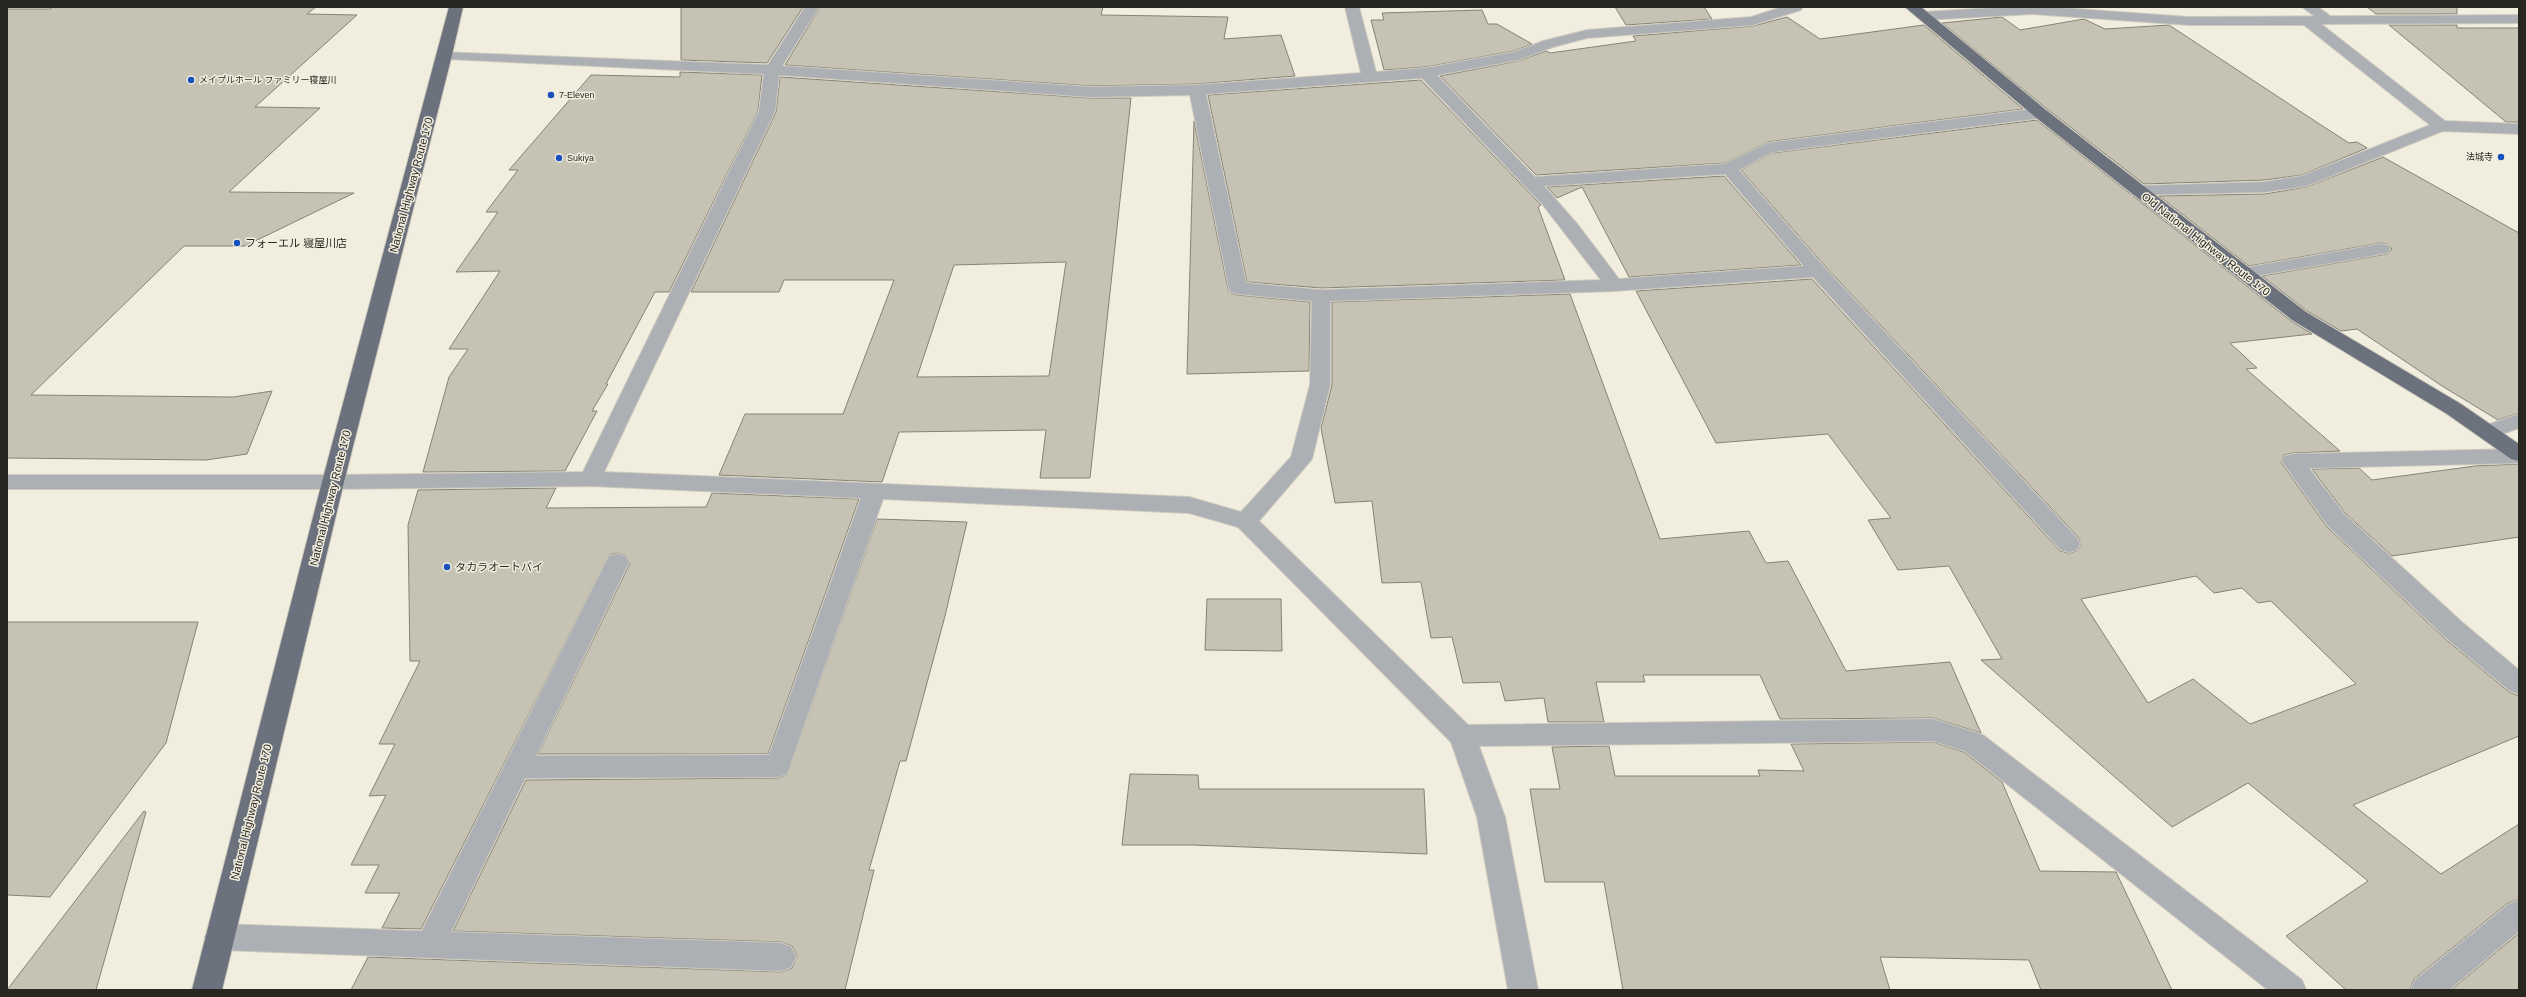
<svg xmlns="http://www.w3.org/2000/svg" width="2526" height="997" font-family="Arial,'Noto Sans JP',sans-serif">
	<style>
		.building { fill: #c6c2b4; stroke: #868376; fill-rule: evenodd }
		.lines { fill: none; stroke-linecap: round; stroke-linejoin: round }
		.service-casing { stroke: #cecabd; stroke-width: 2 }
		.minor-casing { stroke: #cecabd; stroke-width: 2 }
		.tertiary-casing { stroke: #cecabd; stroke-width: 2 }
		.trunk-casing { stroke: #cecabd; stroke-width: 2 }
		.service { fill: #acb0b5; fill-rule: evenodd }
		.minor { fill: #acb0b5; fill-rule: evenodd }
		.tertiary { fill: #acb0b5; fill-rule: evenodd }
		.trunk { fill: #6c727d; fill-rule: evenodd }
		.poi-dot { fill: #1851bd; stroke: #f2eedf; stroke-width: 1.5 }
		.labels { text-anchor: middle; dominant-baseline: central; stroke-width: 3; stroke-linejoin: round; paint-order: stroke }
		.far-poi-label { font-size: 9px; fill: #282621; stroke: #f2eedf; text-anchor: start }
		.street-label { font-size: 11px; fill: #282621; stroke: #f2eedf }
		.poi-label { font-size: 11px; fill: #282621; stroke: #f2eedf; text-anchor: start }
	</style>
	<rect width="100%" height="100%" fill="#f2eedf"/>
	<path class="building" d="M53 7H316L307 14 357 15 255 107 320 108 229 192 354 193 245 246H184L31 395 233 397 272 391 247 454 206 460 7 458V9H50Z
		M681 7H803L767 63 681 60Z
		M820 7H1103L1101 15 1228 17 1224 39 1281 35 1295 76 1197 84 1091 86 785 65Z
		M1615 7H1704L1712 19 1626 25Z
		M2367 7H2457V14H2376Z
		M1482 10 1488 24H1497L1532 44 1514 51 1426 67 1384 70 1371 20H1384L1382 13Z
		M1787 17 1820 39 1924 25 2023 109 1768 142 1725 163 1536 175 1440 76 1518 61 1546 51 1550 53 1636 41 1633 36 1753 26Z
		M2002 17 2020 30 2084 19 2105 29 2169 25 2321 125 2349 143 2357 142 2367 148 2302 175 2265 180 2144 184 2047 109 1942 23Z
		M2389 25H2457V28H2519V122H2506Z
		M680 72 762 75 758 111 669 292H655L606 384H608L592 411H597L565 471 423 472 449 377 468 349H449L500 271 456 272 498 212H486L518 170H509L591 75 680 77Z
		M780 77 1091 98H1131L1090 478H1040L1046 430 899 432 882 482 719 475 745 414H843L894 280H784L779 292H691L776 112ZM1066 262 1049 376 917 377 954 265Z
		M1421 80 1541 205 1538 207 1565 280 1321 288 1247 282 1208 95Z
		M2037 120 2291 321 2312 334 2230 343 2257 368 2246 369 2340 451 2293 453 2284 455 2281 462 2327 527 2444 638 2509 692 2519 696V736L2353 805 2441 874 2519 824V899L2508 903 2414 979 2410 990H2346L2286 936 2368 881 2248 783 2172 827 1981 660 2002 659 1949 566 1898 570 1868 520 1891 518 1828 434 1716 443 1636 291 1812 279 2060 551 2069 553 2077 551 2081 545 2078 537 1825 266 1741 170 1772 153ZM2196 576 2214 593 2242 588 2258 603 2271 601 2356 684 2250 724 2193 679 2148 703 2081 599Z
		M1194 121 1228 289 1231 293 1238 295 1310 302 1309 371 1187 374Z
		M2383 157 2519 233V413L2498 420 2442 386 2357 329 2341 331 2307 311 2262 276 2387 254 2392 249 2387 244 2381 243 2249 266 2159 196 2265 194 2306 187Z
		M1724 176 1801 265 1629 277 1582 187 1557 198 1547 187Z
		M1570 294 1660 539 1749 531 1766 563 1788 561 1846 671 1950 662 1981 733 1933 718 1780 719 1760 675H1643L1645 682H1596L1604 722H1548L1544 698 1505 701 1500 682 1463 683 1452 637 1431 638 1421 582 1382 583 1372 501 1335 503 1321 428 1332 385V302Z
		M2519 464V537L2392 556 2345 513 2312 469 2359 468 2372 480 2475 466Z
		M556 488 546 508 706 507 712 493 859 499 768 754H538L630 563 625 555 617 553 609 555 421 929 382 928 400 893H365L379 865H351L386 795 369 796 395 744H379L420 661H410L408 525 418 490Z
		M877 519 967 522 945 616 906 761H900L869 870H874L845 990H351L368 957 781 972 792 968 797 956 792 946 781 942 453 931 526 780 778 778 787 775Z
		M1207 599H1281L1282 651 1205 650Z
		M7 622H198L166 743 50 897 7 895Z
		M1933 742 1964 752 2002 782 2040 871 2116 872 2172 990H2041L2029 960 1880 957 1890 990H1623L1604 882H1545L1530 789H1560L1552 747 1609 746 1615 776H1760L1758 770 1804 771 1791 744Z
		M1130 774 1198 775 1199 789H1424L1427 854 1193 845H1122Z
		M144 811 146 812 96 990H7Z
		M2519 933V990H2451Z"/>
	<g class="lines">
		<defs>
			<path id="service" d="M2302 7H2318L2337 21 2335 24H2325Z
				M2381 244 2387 245 2390 249 2387 253 2244 278 2238 277 2235 273 2238 269 2244 268Z
				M2519 449V463L2309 468 2344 514 2463 623 2519 670V694L2510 691 2445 637 2328 526 2282 461 2285 456 2293 454Z
				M2519 900V931L2449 990H2411L2415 980 2509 904Z"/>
			<path id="minor" d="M805 7H819L782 66 1091 87 1197 85 1361 73 1345 7H1359L1376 72 1426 68 1514 52 1543 41 1587 30 1751 17 1782 7H1803L1801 10 1753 25 1587 38 1553 47 1518 60 1437 75 1535 177 1725 164 1768 143 2040 108 2046 110 2048 113 2046 116 2040 118 1772 152 1739 170 1824 267 2077 538 2080 544 2077 550 2069 552 2061 550 1813 277 1614 291 1330 301V385L1312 459 1259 521 1468 725 1933 719 1983 735 2302 980 2306 990H2268L1965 751 1933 741 1479 746 1505 817 1538 990H1508L1477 817 1451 742 1238 527 1189 513 883 499 787 774 778 777 525 778 451 932 781 943 791 947 796 957 791 967 781 971 220 950 210 947 205 937 210 927 220 924 422 931 609 556 617 554 625 556 629 562 536 756 769 755 861 498 590 486 333 489 325 487 322 482 325 477 333 475 583 472 759 111 764 74 445 59 440 58 438 55 440 52 768 65ZM779 75 1091 97 1190 95 1229 288 1231 292 1238 294 1312 301 1310 385 1291 457 1241 512 1189 497 604 472 775 111ZM1422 78 1543 205 1601 280 1321 290 1246 283 1206 94ZM1725 174 1804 266 1619 279 1578 225 1544 186Z
				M2010 7H2049L2189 17 2519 15V23L2321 24 2445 121 2519 124V134L2443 131 2306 186 2265 192 2132 195 2130 191 2132 187 2138 186 2265 182 2302 176 2430 125 2304 25H2189L2032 14 1923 20 1916 16 1923 12Z
				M2519 414V428L2488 439 2481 437 2478 432 2481 427Z"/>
			<path id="tertiary" d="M7 475H333L341 477 344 482 341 487 333 489H7Z"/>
			<path id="trunk" d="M449 7H463L452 55 344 482 222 990H192L322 482Z
				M1905 7H1921L2046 110 2306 312 2461 404 2519 444V461L2511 459 2447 414 2292 320 2034 116Z"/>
		</defs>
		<use href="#service" class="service-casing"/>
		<use href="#minor" class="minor-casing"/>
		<use href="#tertiary" class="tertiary-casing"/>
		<use href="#trunk" class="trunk-casing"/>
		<use href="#service" class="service"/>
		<use href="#minor" class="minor"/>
		<use href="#tertiary" class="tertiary"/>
		<use href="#trunk" class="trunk"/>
	</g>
	<g class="poi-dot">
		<circle cx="191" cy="80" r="4"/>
		<circle cx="551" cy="95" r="4"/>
		<circle cx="2501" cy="157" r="4"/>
		<circle cx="559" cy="158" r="4"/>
		<circle cx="237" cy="243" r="4"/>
		<circle cx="447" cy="567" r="4"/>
	</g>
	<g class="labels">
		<g class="far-poi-label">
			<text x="199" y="80">メイプルホール ファミリー寝屋川</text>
			<text x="559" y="95">7-Eleven</text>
			<text x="2493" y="157" text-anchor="end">法城寺</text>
			<text x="567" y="158">Sukiya</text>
		</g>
		<g class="street-label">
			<text transform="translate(411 185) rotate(-75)">National Highway Route 170</text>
			<text transform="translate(2206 244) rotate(38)">Old National Highway Route 170</text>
			<text transform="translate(330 498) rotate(-76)">National Highway Route 170</text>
			<text transform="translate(251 812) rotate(-76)">National Highway Route 170</text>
		</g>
		<g class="poi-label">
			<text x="245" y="243">フォーエル 寝屋川店</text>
			<text x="455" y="567">タカラオートバイ</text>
		</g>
	</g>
	<rect width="2526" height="997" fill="none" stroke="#282621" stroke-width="16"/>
</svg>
